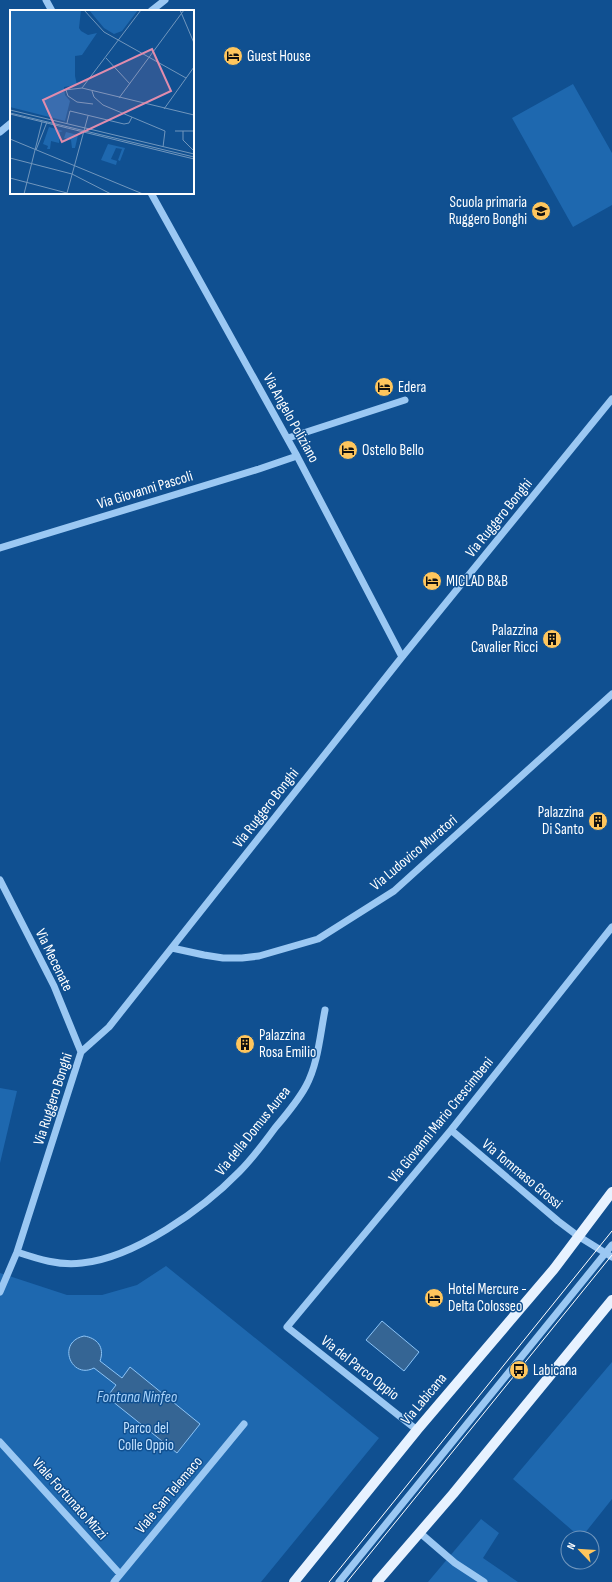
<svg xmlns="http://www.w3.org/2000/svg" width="612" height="1582" font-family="'Sofia Sans Condensed',sans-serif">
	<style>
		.green { fill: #1e68af }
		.water { fill: #356594; stroke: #8cc4f7 }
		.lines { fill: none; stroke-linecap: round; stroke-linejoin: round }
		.minor { stroke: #9bc8f3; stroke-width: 7 }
		.major { stroke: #e7f2ff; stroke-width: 10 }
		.tram { stroke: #fff; stroke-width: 1 }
		.labels { text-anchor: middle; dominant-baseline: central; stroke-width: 3; stroke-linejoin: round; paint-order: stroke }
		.poi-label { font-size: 15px; fill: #fff; stroke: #105091; text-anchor: start }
		.street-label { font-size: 15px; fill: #fff; stroke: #105091 }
		.park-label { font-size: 15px; fill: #c3e1fe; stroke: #105091 }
		.water-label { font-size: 16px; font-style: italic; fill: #a7d2fa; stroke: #105091 }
		.inset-road { fill: none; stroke: #7096bd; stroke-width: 1 }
		.view { fill: #e08cad; fill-opacity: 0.15; stroke: #e08cad; stroke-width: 2 }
		.inset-edge { fill: none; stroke: #fff; stroke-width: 2 }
	</style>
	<rect width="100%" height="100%" fill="#105091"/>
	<path class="green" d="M573 84 612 153V205L573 227 512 118Z
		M0 1088 17 1091 0 1163Z
		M166 1266 379 1438 261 1582H0V1273L67 1295H102L137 1285Z
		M612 1362V1499L581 1538 513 1479Z
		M481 1519 499 1533 483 1558 518 1582H428Z"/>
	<path class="water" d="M382 1321 419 1352 404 1371 366 1340Z
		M84 1336C97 1338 105 1347 100 1361L122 1378 130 1367 200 1424 177 1453 107 1397 116 1385 94 1368C71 1380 56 1342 84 1336Z"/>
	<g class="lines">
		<path class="minor" d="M46 0 52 11
			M151 11 165 0
			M0 132 11 123
			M151 193 297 456 402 657
			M288 438 405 400
			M0 548 259 469 297 456
			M0 880 54 986 81 1052
			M172 948 204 955 223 958H242L259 956 318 939 394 891 612 694
			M451 1130 558 1221 578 1236 612 1257
			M17 1252C38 1259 59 1266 82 1263 134 1258 203 1209 239 1172 252 1159 264 1143 275 1128 286 1115 298 1101 306 1086 318 1064 320 1035 325 1010
			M0 1292 17 1252 81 1052 109 1027 402 657 612 399
			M417 1430 287 1327 451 1130 612 927
			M0 1442 120 1574
			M419 1532 455 1563 484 1582
			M114 1582 244 1424
			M339 1582 612 1245"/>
		<path class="major" d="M294 1582 417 1430 554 1269 612 1192
			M377 1582 453 1494 612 1300"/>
		<path class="tram" d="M329 1582 612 1231
			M347 1582 612 1255"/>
	</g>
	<defs>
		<symbol id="hotel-disc" viewBox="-11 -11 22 22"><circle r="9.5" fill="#ffc65d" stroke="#105091"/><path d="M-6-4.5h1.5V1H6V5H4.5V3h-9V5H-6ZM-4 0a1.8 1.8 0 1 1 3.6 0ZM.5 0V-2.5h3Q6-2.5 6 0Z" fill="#111"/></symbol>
		<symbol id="school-disc" viewBox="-11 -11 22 22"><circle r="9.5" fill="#ffc65d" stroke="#105091"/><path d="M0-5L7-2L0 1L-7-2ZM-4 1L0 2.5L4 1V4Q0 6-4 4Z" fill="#111"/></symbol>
		<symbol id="building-disc" viewBox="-11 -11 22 22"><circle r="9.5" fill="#ffc65d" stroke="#105091"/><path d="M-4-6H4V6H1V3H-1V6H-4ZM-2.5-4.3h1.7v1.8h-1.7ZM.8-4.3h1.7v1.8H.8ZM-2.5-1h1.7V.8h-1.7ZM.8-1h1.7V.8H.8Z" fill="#111"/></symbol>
		<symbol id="bus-disc" viewBox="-11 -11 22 22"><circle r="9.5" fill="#ffc65d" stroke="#105091"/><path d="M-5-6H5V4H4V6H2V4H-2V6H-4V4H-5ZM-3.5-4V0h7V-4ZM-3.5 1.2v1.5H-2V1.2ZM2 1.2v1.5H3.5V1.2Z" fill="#111"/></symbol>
	</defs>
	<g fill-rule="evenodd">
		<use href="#hotel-disc" x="222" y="45" width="22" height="22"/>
		<use href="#school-disc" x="530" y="200" width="22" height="22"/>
		<use href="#hotel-disc" x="373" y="376" width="22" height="22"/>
		<use href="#hotel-disc" x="337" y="439" width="22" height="22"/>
		<use href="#hotel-disc" x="421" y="570" width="22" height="22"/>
		<use href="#building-disc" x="541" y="628" width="22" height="22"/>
		<use href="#building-disc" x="587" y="810" width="22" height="22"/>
		<use href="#building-disc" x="234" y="1033" width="22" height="22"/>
		<use href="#hotel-disc" x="423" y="1287" width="22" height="22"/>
		<use href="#bus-disc" x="508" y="1359" width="22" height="22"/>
	</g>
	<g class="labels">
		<g class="poi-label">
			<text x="247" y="56">Guest House</text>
			<text x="527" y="202" text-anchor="end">Scuola primaria<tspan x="527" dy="17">Ruggero Bonghi</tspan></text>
			<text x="398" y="387">Edera</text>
			<text x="362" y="450">Ostello Bello</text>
			<text x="446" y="581">MICLAD B&amp;B</text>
			<text x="538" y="630" text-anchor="end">Palazzina<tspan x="538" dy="17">Cavalier Ricci</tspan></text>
			<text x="584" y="812" text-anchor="end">Palazzina<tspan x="584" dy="17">Di Santo</tspan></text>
			<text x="259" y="1035">Palazzina<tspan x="259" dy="17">Rosa Emilio</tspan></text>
			<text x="448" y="1289">Hotel Mercure -<tspan x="448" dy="17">Delta Colosseo</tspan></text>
			<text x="533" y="1370">Labicana</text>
		</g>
		<g class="street-label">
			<text transform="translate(291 418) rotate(61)">Via Angelo Poliziano</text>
			<text transform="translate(145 490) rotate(-17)">Via Giovanni Pascoli</text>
			<text transform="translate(499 518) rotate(-51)">Via Ruggero Bonghi</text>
			<text transform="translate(266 808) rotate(-52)">Via Ruggero Bonghi</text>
			<text transform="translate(414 853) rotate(-40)">Via Ludovico Muratori</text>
			<text transform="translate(54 960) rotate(64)">Via Mecenate</text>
			<text transform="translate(53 1099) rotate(-72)">Via Ruggero Bonghi</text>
			<text transform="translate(441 1120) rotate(-51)">Via Giovanni Mario Crescimbeni</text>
			<text transform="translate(253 1131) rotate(-51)">Via della Domus Aurea</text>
			<text transform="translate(522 1174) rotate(40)">Via Tommaso Grossi</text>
			<text transform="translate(360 1368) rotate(38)">Via del Parco Oppio</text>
			<text transform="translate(424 1399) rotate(-50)">Via Labicana</text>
			<text transform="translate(169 1495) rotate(-50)">Viale San Telemaco</text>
			<text transform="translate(70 1499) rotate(48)">Viale Fortunato Mizzi</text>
		</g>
		<g class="park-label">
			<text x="146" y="1428">Parco del<tspan x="146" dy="17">Colle Oppio</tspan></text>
		</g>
		<g class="water-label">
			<text x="137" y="1397">Fontana Ninfeo</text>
		</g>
	</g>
	<g transform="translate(10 10)">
		<rect width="184" height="184" fill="#105091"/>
		<path d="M0 0H71L69 18 71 21 78 25 87 23 72 45 65 46V66L67 75 54 77 55 85 60 91 55 111 0 97ZM79 0H128L112 21 104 24 94 18ZM39 117 53 121 50 122 49 133 41 131 40 139H37L38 136 33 134ZM56 122 68 125 65 138H62L61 130 54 128ZM98 134 115 138 110 151 108 150 112 139 106 138 101 149 107 151 106 155 91 150Z" fill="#1e68af"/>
		<path class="inset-road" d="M74 0 94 22 176 68M170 0 184 33M96 48 120 74M72 78 131 0M55 80 72 78 184 105M56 80 58 86 67 92 83 94M82 81 84 87 93 95 155 121 153 137M109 88 174 0M154 99 184 57M0 100 184 144M0 103 184 147M0 104 184 149M57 113 60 101 114 114 119 113 122 107M165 121H184M173 121V130L184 141M0 129 133 184M26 140 37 112M0 148 62 164 101 184M0 168 57 183 78 106M14 184 32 112"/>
		<path class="view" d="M142 39 161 81 52 132 33 90Z"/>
		<rect width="184" height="184" class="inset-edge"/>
	</g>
	<g transform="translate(580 1550) rotate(295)"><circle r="19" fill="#105091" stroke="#7096bd"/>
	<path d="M0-3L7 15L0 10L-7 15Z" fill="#ffc65d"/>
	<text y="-6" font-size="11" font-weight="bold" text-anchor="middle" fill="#ffffff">N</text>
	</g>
</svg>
